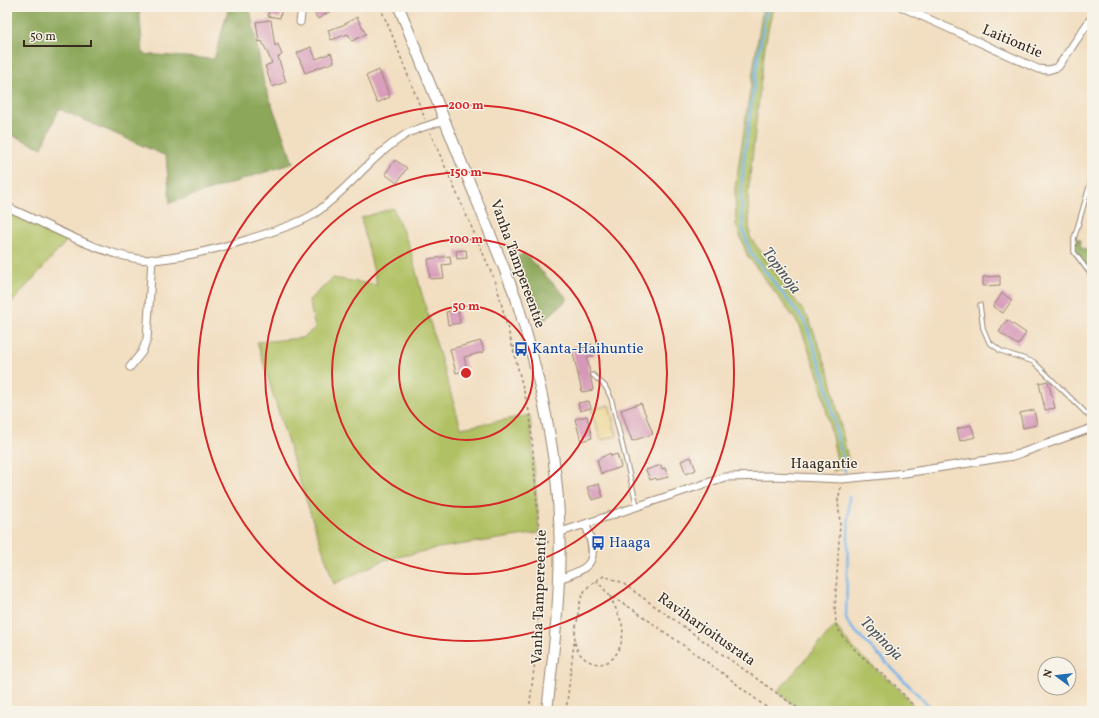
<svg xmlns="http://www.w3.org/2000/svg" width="1099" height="718" font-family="Vollkorn,serif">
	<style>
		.green { fill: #b0c164; stroke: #767641 }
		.forest { fill: #8ca75a; stroke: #64683c }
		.sand { fill: #eeda9e; stroke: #94825e }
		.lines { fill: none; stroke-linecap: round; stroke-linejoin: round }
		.stream { stroke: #76b5ea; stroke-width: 2.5 }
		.building { fill: #d698b8 }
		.lane-casing { stroke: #968470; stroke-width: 5.5 }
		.street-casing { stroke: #968470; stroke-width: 9 }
		.secondary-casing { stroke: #968470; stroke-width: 12 }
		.path { stroke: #968470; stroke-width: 1.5; stroke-dasharray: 3 3; stroke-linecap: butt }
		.lane { stroke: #fff; stroke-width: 3.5 }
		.street { stroke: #fff; stroke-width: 7 }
		.secondary { stroke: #fff; stroke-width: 10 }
		.ring { fill: none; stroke: #d62828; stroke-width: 2 }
		.labels { text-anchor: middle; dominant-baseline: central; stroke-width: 3; stroke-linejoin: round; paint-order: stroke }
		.street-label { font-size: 15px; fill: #3b2a1e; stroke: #f7f3e8 }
		.transit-label { font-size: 15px; fill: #164399; stroke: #f7f3e8; text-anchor: start }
		.water-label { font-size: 16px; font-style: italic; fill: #4d545b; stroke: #f7f3e8 }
		.centre { fill: #d62828; stroke: #f7f3e8; stroke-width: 2 }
		.ring-label { font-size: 12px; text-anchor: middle; font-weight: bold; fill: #d62828; stroke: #f7f3e8; stroke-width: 3; stroke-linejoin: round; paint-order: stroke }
	</style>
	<rect width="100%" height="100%" fill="#f7f3e8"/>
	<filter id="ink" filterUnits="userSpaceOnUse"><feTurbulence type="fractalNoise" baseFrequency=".025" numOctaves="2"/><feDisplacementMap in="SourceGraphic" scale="8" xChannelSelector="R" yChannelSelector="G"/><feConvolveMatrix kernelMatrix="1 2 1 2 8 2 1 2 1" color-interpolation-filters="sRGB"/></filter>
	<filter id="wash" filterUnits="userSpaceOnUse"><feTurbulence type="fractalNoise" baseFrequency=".012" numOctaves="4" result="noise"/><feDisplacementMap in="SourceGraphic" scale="16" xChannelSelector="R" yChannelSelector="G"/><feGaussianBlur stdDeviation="0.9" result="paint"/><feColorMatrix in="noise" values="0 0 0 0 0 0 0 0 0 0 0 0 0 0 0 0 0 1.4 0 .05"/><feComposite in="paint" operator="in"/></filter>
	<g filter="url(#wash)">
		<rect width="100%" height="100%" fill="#f2dec1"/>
		<path class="green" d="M763 7H773L765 45 748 194 750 237 809 319 830 375 849 464 832 472 837 460 820 381 800 326 747 255 736 225 735 189Z
			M393 208 410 248 421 291 461 428 530 415 539 533 438 548 385 560 334 584 298 476 257 342 302 338 315 328 309 300 333 278 377 285 361 218Z
			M7 211 71 236 7 308Z
			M836 625C850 650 874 667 895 686 903 693 911 703 918 711H802L777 692Z"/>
		<path class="forest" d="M7 7H139L143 54 214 59 228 10 250 9 264 83 293 163 170 203 166 156 59 109 42 148 7 133Z
			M1074 239H1080L1081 248 1092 250V275L1074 252Z
			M524 253 568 299 540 324 517 257Z"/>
		<path class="sand" d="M609 405 617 436 601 440 591 410Z"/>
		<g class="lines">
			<path class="stream" d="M767 7 758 57 744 157 741 195 743 230 751 253 805 322 825 378 845 471
				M849 497 846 618 850 626 934 711"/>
		</g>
		<g id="blocks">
			<path class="building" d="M270 7H282L280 18 268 16Z
				M322 7H337L318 19 314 13Z
				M357 17 366 34 352 41 348 34 331 40 328 30 343 25Z
				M271 20 275 46 278 44 282 55 278 57 286 82 272 87 265 66 272 63 262 41 259 42 256 22Z
				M311 47 316 59 331 53 334 62 305 73 297 53Z
				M379 70 390 97 377 103 366 76Z
				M395 160 407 168 397 183 385 174Z
				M466 250 467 258 457 259 456 251Z
				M450 256 451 264 442 265 444 278 430 279 428 259Z
				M1000 276V285L983 286V277Z
				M1002 293 1012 300 1003 313 993 307Z
				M458 310 460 323 448 325 446 312Z
				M1007 320 1026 333 1018 345 999 332Z
				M481 341 484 352 464 357 467 370 456 373 450 349Z
				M592 344 595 355 587 357 593 390 582 392 572 349Z
				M1048 381 1055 408 1045 410 1039 383Z
				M589 401 591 408 580 411 578 403Z
				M641 403 653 434 632 441 621 410Z
				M1034 410 1037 425 1023 428 1020 413Z
				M587 416 592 438 581 441 575 419Z
				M971 425 975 437 960 441 957 429Z
				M610 453 611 456 617 454 621 467 601 474 597 460Z
				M691 457 696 470 686 474 681 461Z
				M661 465 662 469 665 468 668 477 657 480 656 478 650 480 646 470Z
				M599 484 603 497 592 500 587 487Z"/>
		</g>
	</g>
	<g filter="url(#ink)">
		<use href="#blocks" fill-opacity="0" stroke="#968470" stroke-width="1"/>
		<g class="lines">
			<defs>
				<path id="lane" d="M1092 177 1074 239V252L1092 276
					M980 305 983 328 989 342 1001 351 1034 362 1092 419
					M593 375 605 386 611 398 637 506"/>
				<path id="street" d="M902 7 1038 69 1048 70 1058 67 1092 17
					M300 22 302 7
					M7 207C47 224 96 253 139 259 165 263 220 248 246 240 265 234 297 225 314 214 347 191 370 157 405 135 416 128 432 125 444 120
					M130 367 142 352 147 339 152 259
					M558 533 725 477 773 476 842 479 905 473 1013 456 1092 428
					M559 579C593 567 599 562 586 525"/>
				<path id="secondary" d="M399 7 516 298C534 357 549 417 556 478 565 555 556 634 547 711"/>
			</defs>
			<use href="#lane" class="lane-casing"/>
			<use href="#street" class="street-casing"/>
			<use href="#secondary" class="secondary-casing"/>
			<path class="path" d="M380 7 391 32 425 119
				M430 132 496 283 530 415 540 542V582L537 642 529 711
				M513 347 520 345
				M841 487 838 500 840 524 835 608 836 625 843 637 857 652 897 687 918 711
				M540 542H550
				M596 580 610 596 634 610 725 675 771 711
				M610 596C614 605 619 615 622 624 625 637 619 659 605 663 591 667 575 655 575 640 574 632 577 624 578 616 580 593 584 587 604 576L621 582 802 711
				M566 711 574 643"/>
			<use href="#lane" class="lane"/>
			<use href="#street" class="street"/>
			<use href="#secondary" class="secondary"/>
		</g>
	</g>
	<g class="ring">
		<circle cx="466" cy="373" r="67"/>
		<circle cx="466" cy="373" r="134"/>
		<circle cx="466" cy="373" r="201"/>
		<circle cx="466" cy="373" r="268"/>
	</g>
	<defs>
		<symbol id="bus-bare" viewBox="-9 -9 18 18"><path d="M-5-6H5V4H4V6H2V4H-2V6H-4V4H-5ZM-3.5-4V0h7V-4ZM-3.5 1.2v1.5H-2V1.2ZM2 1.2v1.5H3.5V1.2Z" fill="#1a4fb4" stroke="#f7f3e8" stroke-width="2.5" paint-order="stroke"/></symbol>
	</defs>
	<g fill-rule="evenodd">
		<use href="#bus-bare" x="511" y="339" width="20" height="20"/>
		<use href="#bus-bare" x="588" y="533" width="20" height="20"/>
	</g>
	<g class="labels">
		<g class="street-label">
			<text transform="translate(1012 42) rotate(23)">Laitiontie</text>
			<text transform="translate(517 264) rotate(70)">Vanha Tampereentie</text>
			<text x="824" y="464">Haagantie</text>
			<text transform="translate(540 597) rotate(-88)">Vanha Tampereentie</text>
			<text transform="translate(706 630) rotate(35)">Raviharjoitusrata</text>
		</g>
		<g class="transit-label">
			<text x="532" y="349">Kanta-Haihuntie</text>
			<text x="609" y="543">Haaga</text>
		</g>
		<g class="water-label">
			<text transform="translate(781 271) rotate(53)">Topinoja</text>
			<text transform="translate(881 639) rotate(46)">Topinoja</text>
		</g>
	</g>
	<circle cx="466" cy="373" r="6" class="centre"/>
	<g class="ring-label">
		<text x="466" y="109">200 m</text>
		<text x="466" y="176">150 m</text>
		<text x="466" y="243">100 m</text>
		<text x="466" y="310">50 m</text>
	</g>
	<rect width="1099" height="718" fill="none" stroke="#f7f3e8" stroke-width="24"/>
	<g transform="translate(1057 676) rotate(285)"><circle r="19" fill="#f7f3e8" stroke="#aca397"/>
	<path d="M0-3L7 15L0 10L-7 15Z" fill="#1f6fb2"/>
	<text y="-6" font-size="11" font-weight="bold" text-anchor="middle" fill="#3b2a1e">N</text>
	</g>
	<path d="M24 40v6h67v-6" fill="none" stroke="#3b2a1e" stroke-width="2"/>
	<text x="30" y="40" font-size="12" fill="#3b2a1e" stroke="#f7f3e8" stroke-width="3" paint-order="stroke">50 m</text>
</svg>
